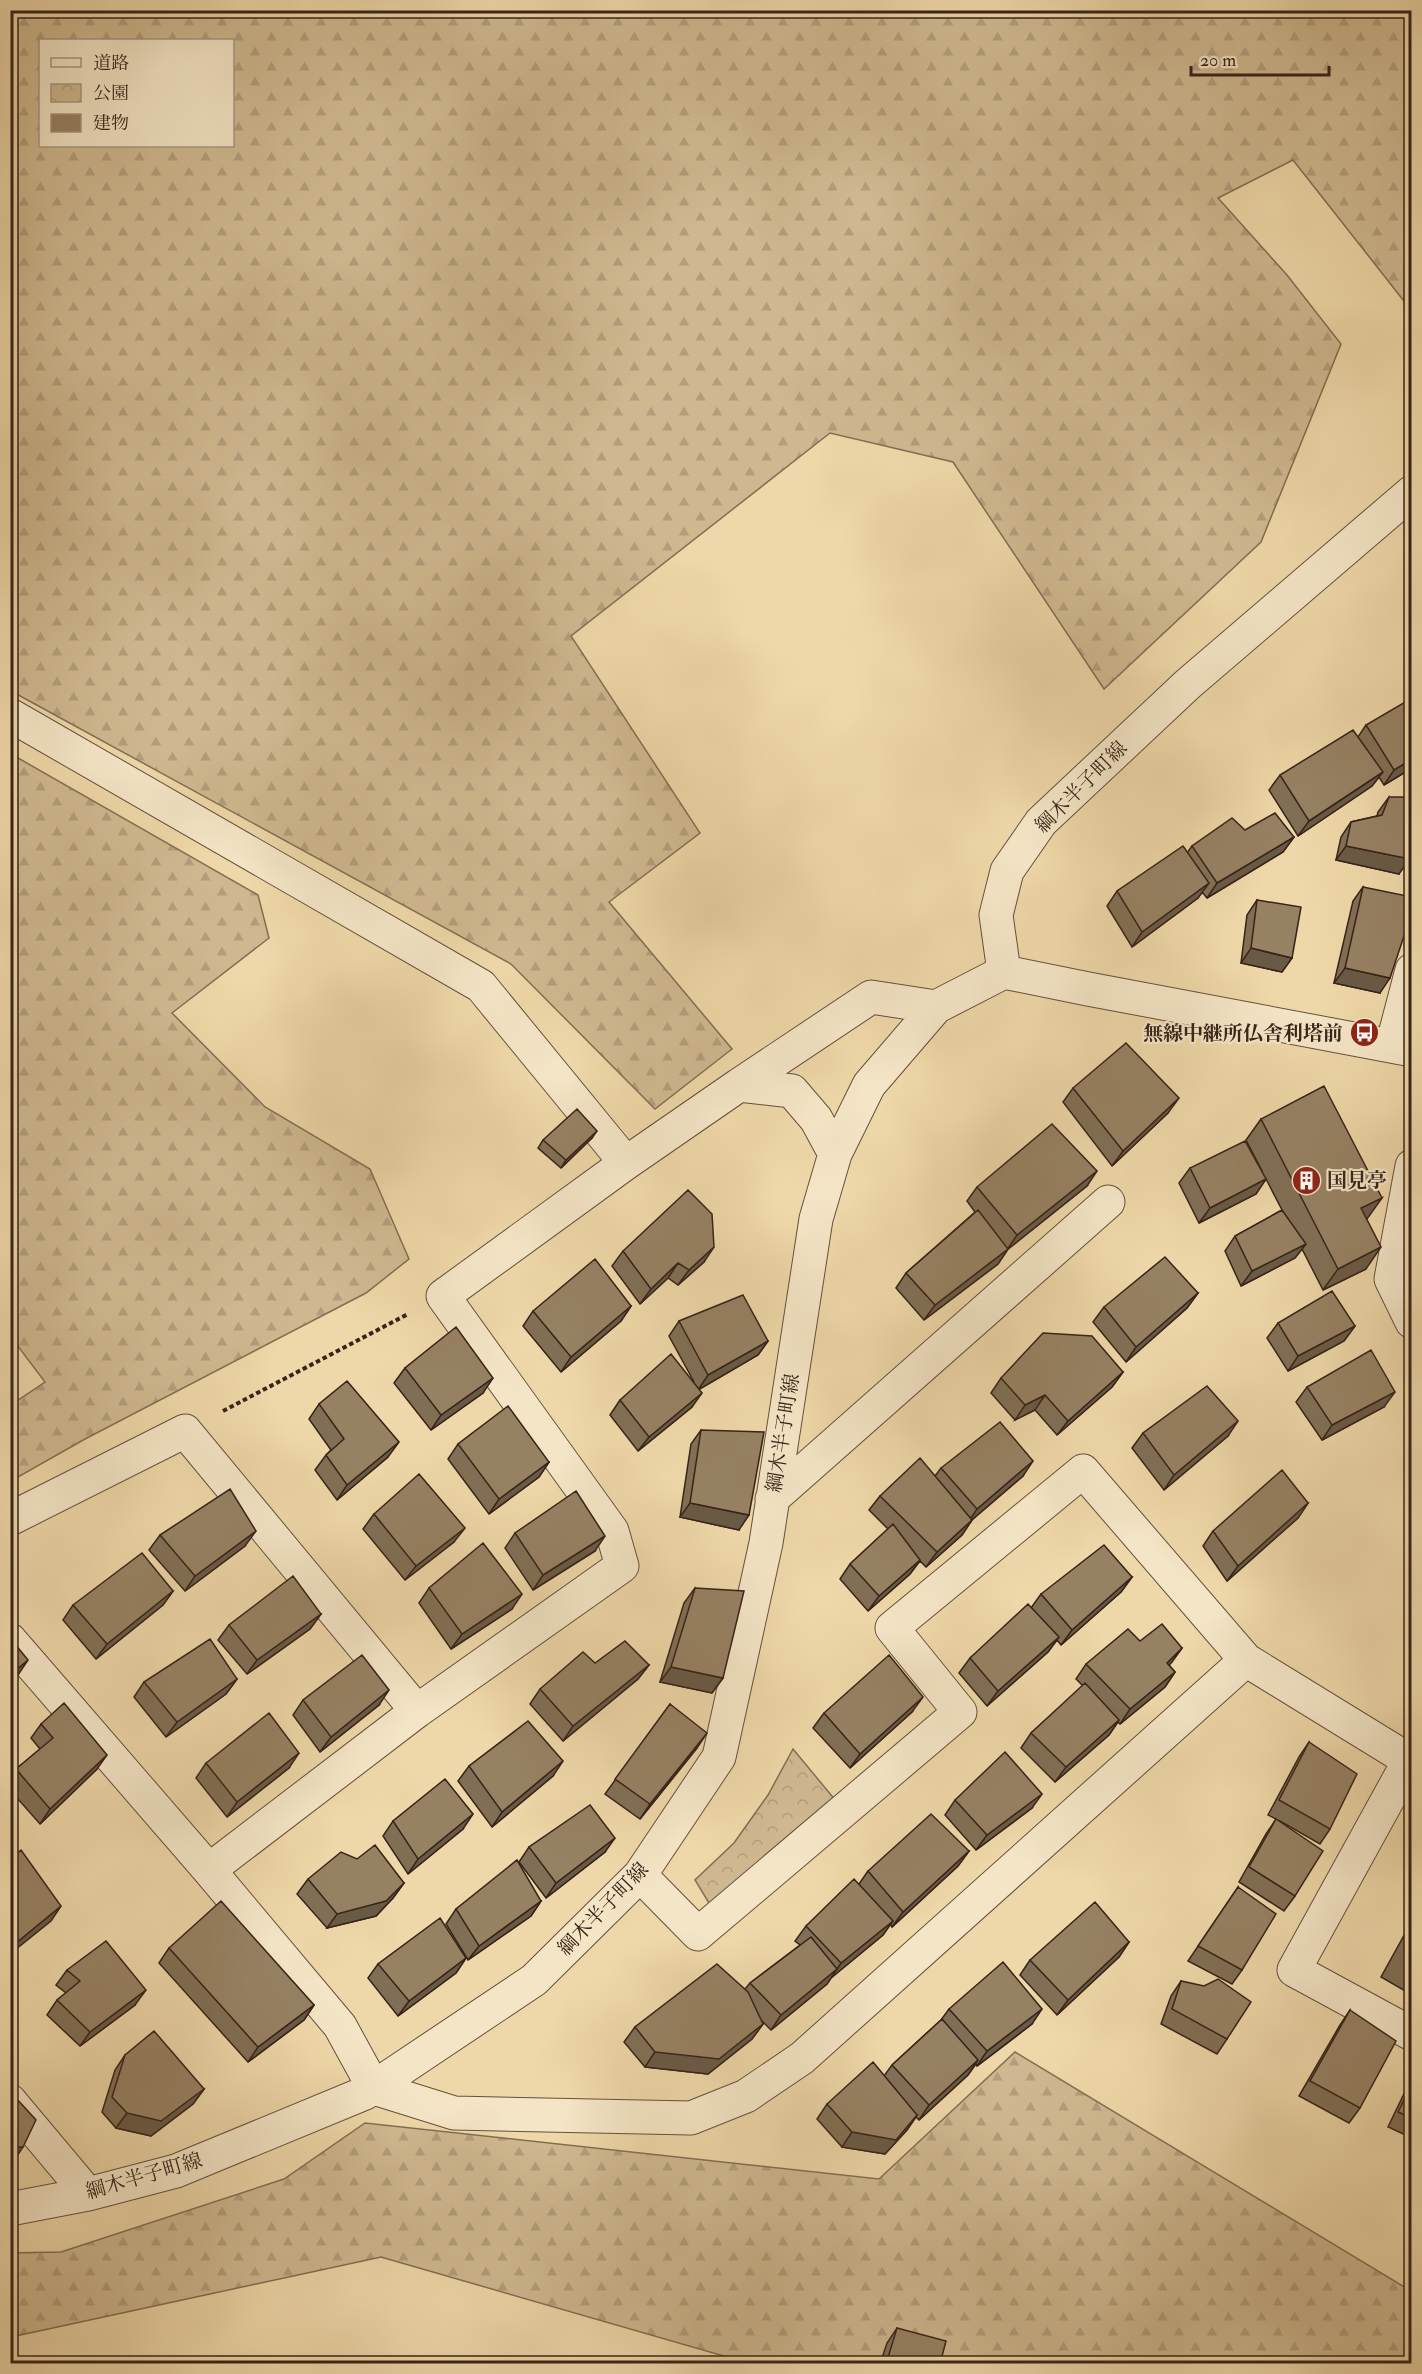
<svg xmlns="http://www.w3.org/2000/svg" width="1422" height="2374" font-family="'IM FELL Double Pica','Noto Serif JP',serif">
	<style>
		.forest { fill: url(#forest-firs); stroke: #836e54; stroke-width: 1.5; fill-rule: evenodd }
		.park { fill: url(#park-crowns); stroke: #836e54; stroke-width: 1.5 }
		.lines { fill: none; stroke-linecap: round; stroke-linejoin: round }
		.minor-casing { stroke: #65503d; stroke-width: 35 }
		.path { stroke: #372319; stroke-width: 4; stroke-dasharray: 4.5 3; stroke-linecap: butt }
		.minor { stroke: #f4e5c6; stroke-width: 33 }
		.wall { fill: #816f55; stroke: #372319; stroke-width: 1.5 }
		.shaded-wall { fill: #695a45; stroke: #372319; stroke-width: 1.5 }
		.building { fill: #968163; stroke: #372319; stroke-width: 1.5 }
		.labels { text-anchor: middle; dominant-baseline: central; stroke-width: 4.5; stroke-linejoin: round; paint-order: stroke }
		.street-label { font-size: 20px; fill: #372319; stroke: #f4e5c6 }
		.poi-label { font-size: 20px; font-weight: bold; fill: #372319; stroke: #f4e5c6; text-anchor: end }
	</style>
	<defs>
		<pattern id="forest-firs" width="22" height="20" patternUnits="userSpaceOnUse" patternTransform="scale(1.5)"><rect width="22" height="20" fill="#cfb890"/><path d="M5 1l3.5 6h-7zM16 11l3.5 6h-7z" fill="#b29e7c"/></pattern>
		<pattern id="park-crowns" width="20" height="18" patternUnits="userSpaceOnUse" patternTransform="scale(1.5)"><rect width="20" height="18" fill="#cfb890"/><path d="M2 6a3 3 0 1 1 6 0M12 15a3 3 0 1 1 6 0" fill="none" stroke="#b29e7c"/></pattern>
	</defs>
	<rect width="100%" height="100%" fill="#eed7a8"/>
	<filter id="stains"><feTurbulence type="fractalNoise" baseFrequency=".00333" numOctaves="4"/><feColorMatrix values="0 0 0 0 .2 0 0 0 0 .09 0 0 0 0 .02 0 0 0 .5 -.17"/></filter>
	<radialGradient id="worn" r=".72"><stop offset=".6" stop-color="#630" stop-opacity="0"/><stop offset="1" stop-color="#630" stop-opacity=".3"/></radialGradient>
	<path class="forest" d="M10 11H1411V310L1293 160 1218 198 1287 275 1341 344 1261 542 1104 689 953 462 830 433 571 636 700 833 609 902 732 1049 655 1109 511 964 11 691ZM40 40H232V146H40Z
		M11 754 258 895 269 938 172 1013 265 1107 370 1169 409 1259 366 1293 85 1439 11 1481V1405L45 1382 11 1337Z
		M1015 2052 1411 2291V2363H748L381 2257 11 2337 10 2253 61 2252 284 2179 365 2123 879 2179Z"/>
	<path class="park" d="M793 1749 836 1801 712 1908 695 1880 734 1843 768 1795Z"/>
	<g class="lines">
		<defs>
			<path id="minor" d="M10 715 481 986 626 1163
				M1004 972 1088 989 1412 1050
				M1392 1046 1412 970
				M739 1085 871 997 936 1007
				M1412 1166 1391 1279 1412 1322
				M772 1499 1108 1202
				M10 1519 185 1431 417 1711
				M10 1640 209 1870 340 2026 374 2088 454 2113 691 2118 746 2096 802 2058 1246 1660
				M1409 1761 1294 1970 1412 2034
				M209 1870 417 1711 622 1566 612 1531 443 1296 626 1163 739 1085 792 1091 816 1119 835 1154
				M640 1875 698 1934 960 1712 892 1628 1083 1471 1246 1660 1412 1762
				M10 2101 88 2194
				M10 2209 88 2194 176 2171 365 2093 534 1980 640 1875 719 1757 766 1543 816 1219 835 1154 869 1085 936 1007 1004 972 996 915 1007 871 1041 822 1188 684 1412 492"/>
		</defs>
		<use href="#minor" class="minor-casing"/>
		<path class="path" d="M223 1411 408 1314"/>
		<use href="#minor" class="minor"/>
	</g>
	<path class="wall" d="M1366 725 1412 768 1384 785 1379 777 1372 786 1298 836 1269 790 1280 775 1358 737Z
		M1389 797 1399 874 1336 860 1341 837 1351 822 1377 816 1378 812Z
		M1245 830 1294 837 1283 852 1207 898 1202 892 1198 898 1132 947 1107 906 1117 891 1187 853 1192 846Z
		M1363 887 1380 993 1334 983 1353 901Z
		M1257 900 1292 958 1282 972 1241 963 1247 915Z
		M1073 1088 1168 1113 1112 1166 1063 1102Z
		M1261 1119 1366 1219V1269L1323 1290 1302 1249 1295 1258 1241 1286 1225 1251 1235 1236 1282 1210 1266 1179 1256 1194 1199 1223 1179 1183 1190 1168 1262 1171 1246 1140Z
		M592 1138 561 1168 538 1148 543 1140Z
		M1087 1186 1008 1249 998 1264 924 1320 896 1288 906 1273 975 1212 967 1201 977 1187Z
		M623 1251 704 1262 678 1285 668 1278 640 1304 612 1266Z
		M1198 1293 1187 1308 1126 1362 1093 1322 1104 1307Z
		M631 1306 621 1321 561 1372 523 1326 533 1311Z
		M679 1321 768 1341 758 1355 699 1389 692 1407 638 1451 610 1415 620 1400 694 1382 669 1336Z
		M1278 1323 1355 1326 1344 1341 1288 1371 1267 1338Z
		M405 1368 483 1393 431 1430 394 1383Z
		M1123 1372 1112 1387 1057 1435 1035 1410 1015 1420 991 1393 1001 1378Z
		M1307 1387 1384 1407 1322 1440 1296 1402Z
		M319 1404 388 1457 337 1500 315 1470 326 1455 331 1450 309 1419Z
		M701 1430 739 1530 680 1517 691 1444Z
		M1143 1433 1228 1436 1164 1490 1132 1448Z
		M458 1444 549 1462 539 1477 489 1514 448 1459Z
		M941 1468 1023 1476 972 1520 962 1535 926 1567 920 1561 910 1574 868 1611 840 1579 850 1564 888 1529 869 1510 880 1496 935 1476Z
		M1308 1503 1298 1518 1227 1581 1203 1546 1213 1531Z
		M374 1514 454 1542 405 1580 363 1529Z
		M515 1533 595 1551 533 1590 505 1548Z
		M160 1535 245 1546 185 1591 149 1550Z
		M1132 1577 1121 1592 1061 1645 1057 1640 1048 1652 987 1706 959 1673 970 1658 1031 1608 1041 1594Z
		M429 1588 512 1609 451 1649 419 1603Z
		M695 1588 723 1678 712 1693 660 1682 684 1603Z
		M173 1591 163 1605 96 1659 63 1620 73 1605Z
		M321 1614 310 1629 247 1674 218 1640 229 1625Z
		M1140 1641 1182 1648 1169 1665 1175 1672 1165 1687 1120 1724 1118 1722 1109 1735 1055 1782 1021 1748 1031 1733 1083 1686 1076 1679 1086 1664Z
		M595 1663 649 1665 638 1679 563 1741 530 1704 540 1689Z
		M237 1679 226 1694 166 1737 134 1697 144 1682Z
		M303 1700 379 1705 320 1752 293 1715Z
		M670 1704 697 1748 640 1819 605 1794Z
		M912 1712 850 1768 813 1728 824 1713Z
		M41 1724 97 1769 40 1824 10 1790V1777L16 1769 40 1749 31 1738Z
		M1309 1742 1330 1829 1320 1844 1280 1821 1295 1896 1284 1911 1239 1882 1266 1834 1276 1819 1268 1815 1299 1757Z
		M206 1763 289 1768 227 1817 196 1778Z
		M469 1766 553 1776 492 1827 458 1781Z
		M955 1800 1032 1808 976 1850 945 1815Z
		M393 1821 463 1829 408 1874 383 1836Z
		M529 1847 605 1852 546 1898 519 1862Z
		M969 1851 958 1866 892 1927 890 1924 883 1935 831 1978 827 1984 771 2030 761 2020 763 2024 752 2039 708 2074 645 2067 624 2042 635 2027 745 1989 750 1983 800 1945 795 1941 806 1926 859 1884 868 1871Z
		M308 1879 404 1883 393 1898 376 1916 327 1928 297 1894Z
		M1238 1887 1242 1970 1232 1984 1188 1961Z
		M541 1901 531 1916 468 1960 446 1924 456 1909Z
		M1412 1921V1995L1381 1977Z
		M1129 1942 1119 1957 1057 2015 1020 1975 1030 1960Z
		M169 1948 314 2005 304 2020 248 2062 159 1963Z
		M466 1958 456 1973 398 2016 368 1978 378 1964Z
		M67 1970 135 2005 80 2046 47 2015 57 2000 66 1993 56 1985Z
		M1181 1981 1227 2039 1217 2054 1161 2024 1171 1996Z
		M949 2009 1032 2024 977 2066 976 2064 968 2075 919 2120 916 2117 907 2130 885 2154 842 2147 817 2119 827 2104 884 2076 892 2065 941 2020Z
		M1350 2010 1360 2108 1349 2123 1299 2096 1340 2025Z
		M125 2055 204 2089 193 2104 151 2136 116 2128 102 2112 115 2070Z
		M1412 2077V2138L1388 2127Z
		M897 2328 940 2364H880L887 2343Z"/>
	<path class="shaded-wall" d="M1412 759V768L1384 785 1394 770Z
		M1383 772 1372 786 1298 836 1309 821Z
		M1294 837 1283 852 1207 898 1217 883Z
		M1346 846 1410 859 1399 874 1336 860Z
		M1209 883 1198 898 1132 947 1142 932Z
		M1251 948 1292 958 1282 972 1241 963Z
		M1345 968 1390 978 1380 993 1334 983Z
		M1179 1098 1168 1113 1112 1166 1123 1151Z
		M597 1131 592 1138 561 1168 566 1160Z
		M1097 1171 1087 1186 1007 1250 1017 1235Z
		M1266 1179 1256 1194 1199 1223 1210 1208Z
		M1382 1198 1367 1219 1346 1230 1361 1208Z
		M1306 1244 1295 1258 1241 1286 1252 1271Z
		M714 1247 704 1262 678 1285 689 1270Z
		M1381 1247 1366 1269 1323 1290 1338 1269Z
		M1008 1249 998 1264 924 1320 935 1305Z
		M678 1263 668 1278 640 1304 651 1289Z
		M1198 1293 1187 1308 1126 1362 1136 1347Z
		M631 1306 621 1321 561 1372 571 1357Z
		M1355 1326 1344 1341 1288 1371 1298 1356Z
		M768 1341 758 1355 698 1390 708 1375Z
		M1123 1372 1112 1387 1057 1435 1068 1421Z
		M493 1378 483 1393 431 1430 441 1415Z
		M1395 1392 1384 1407 1322 1440 1332 1425Z
		M702 1393 692 1407 638 1451 649 1437Z
		M1045 1395 1035 1410 1015 1420 1025 1405Z
		M1238 1421 1228 1436 1164 1490 1174 1475Z
		M399 1442 388 1457 337 1500 347 1485Z
		M1033 1461 1023 1476 967 1524 977 1509Z
		M549 1462 539 1477 489 1514 499 1499Z
		M690 1503 749 1515 739 1530 680 1517Z
		M1308 1503 1298 1518 1227 1581 1238 1566Z
		M972 1520 962 1535 926 1567 937 1552Z
		M465 1528 454 1542 405 1580 416 1566Z
		M256 1531 245 1546 185 1591 195 1576Z
		M605 1536 595 1551 533 1590 543 1575Z
		M920 1560 910 1574 868 1611 879 1596Z
		M1132 1577 1121 1592 1061 1645 1072 1630Z
		M173 1591 163 1605 96 1659 107 1644Z
		M522 1594 512 1609 451 1649 462 1634Z
		M321 1614 310 1629 247 1674 257 1660Z
		M1059 1637 1048 1652 987 1706 998 1691Z
		M1182 1648 1172 1662 1157 1678 1167 1663Z
		M28 1660 18 1675 10 1681V1675Z
		M649 1665 638 1679 563 1741 573 1726Z
		M671 1667 723 1678 712 1693 660 1682Z
		M1175 1672 1165 1687 1120 1724 1130 1709Z
		M237 1679 226 1694 166 1737 177 1722Z
		M389 1690 379 1705 320 1752 331 1737Z
		M923 1697 912 1712 850 1768 860 1754Z
		M1119 1720 1109 1735 1055 1782 1066 1767Z
		M707 1733 697 1748 640 1819 650 1804Z
		M299 1753 289 1768 227 1817 237 1802Z
		M107 1755 97 1769 40 1824 50 1809Z
		M563 1761 553 1776 492 1827 502 1812Z
		M1042 1794 1032 1808 976 1850 987 1835Z
		M473 1814 463 1829 408 1874 418 1859Z
		M615 1838 605 1852 546 1898 556 1883Z
		M969 1851 958 1866 892 1927 903 1912Z
		M404 1883 393 1898 376 1916 327 1928 337 1914Z
		M541 1901 531 1916 468 1960 479 1946Z
		M61 1906 51 1921 10 1954V1948Z
		M893 1921 883 1935 831 1978 841 1963Z
		M1129 1942 1119 1957 1057 2015 1068 2000Z
		M466 1958 456 1973 398 2016 409 2001Z
		M837 1969 827 1984 771 2030 781 2015Z
		M146 1990 135 2005 80 2046 90 2032Z
		M314 2005 304 2020 248 2062 258 2047Z
		M1042 2009 1032 2024 977 2066 987 2051Z
		M763 2024 752 2039 708 2074 645 2067 655 2052Z
		M978 2060 968 2075 919 2120 929 2105Z
		M204 2089 193 2104 151 2136 116 2128 127 2113Z
		M917 2115 907 2130 885 2154 842 2147 852 2132Z
		M10 2147H23L13 2162H10Z"/>
	<path class="building" d="M1412 698V759L1394 770 1366 725Z
		M1353 730 1383 772 1309 821 1280 775Z
		M1389 797H1412V852L1410 859 1346 846 1351 822 1382 815Z
		M1275 813 1294 837 1217 883 1192 846 1232 818 1245 830Z
		M1183 846 1209 883 1142 932 1117 891Z
		M1363 887 1412 897V912L1390 978 1345 968Z
		M1257 900 1301 907 1292 958 1251 948Z
		M1126 1043 1179 1098 1123 1151 1073 1088Z
		M1324 1086 1382 1198 1361 1208 1381 1247 1338 1269 1261 1119Z
		M577 1109 597 1131 566 1160 543 1140Z
		M1052 1124 1097 1171 1017 1235 977 1187Z
		M1245 1141 1266 1179 1210 1208 1190 1168Z
		M688 1190 712 1214 714 1247 689 1270 678 1263 651 1289 623 1251Z
		M978 1210 1008 1249 935 1305 906 1273Z
		M1282 1210 1306 1244 1252 1271 1235 1236Z
		M1165 1257 1198 1293 1136 1347 1104 1307Z
		M595 1259 631 1306 571 1357 533 1311Z
		M1332 1291 1355 1326 1298 1356 1278 1323Z
		M743 1295 768 1341 708 1375 679 1321Z
		M456 1327 493 1378 441 1415 405 1368Z
		M1043 1333 1092 1336 1123 1372 1068 1421 1045 1395 1025 1405 1001 1378Z
		M1371 1350 1395 1392 1332 1425 1307 1387Z
		M671 1354 702 1393 649 1437 620 1400Z
		M347 1381 399 1442 347 1485 326 1455 344 1439 319 1404Z
		M1207 1386 1238 1421 1174 1475 1143 1433Z
		M508 1406 549 1462 499 1499 458 1444Z
		M1000 1422 1033 1461 977 1509 941 1468Z
		M701 1430 764 1432 749 1515 690 1503Z
		M920 1458 972 1520 937 1552 880 1496Z
		M1282 1470 1308 1503 1238 1566 1213 1531Z
		M419 1474 465 1528 416 1566 374 1514Z
		M230 1489 256 1531 195 1576 160 1535Z
		M576 1491 605 1536 543 1575 515 1533Z
		M893 1524 920 1560 879 1596 850 1564Z
		M483 1543 522 1594 462 1634 429 1588Z
		M1104 1545 1132 1577 1072 1630 1041 1594Z
		M142 1553 173 1591 107 1644 73 1605Z
		M293 1576 321 1614 257 1660 229 1625Z
		M695 1588 744 1591 723 1678 671 1667Z
		M1028 1604 1059 1637 998 1691 970 1658Z
		M1162 1624 1182 1648 1167 1663 1175 1672 1130 1709 1086 1664 1128 1629 1140 1641Z
		M10 1638 28 1660 10 1675Z
		M210 1639 237 1679 177 1722 144 1682Z
		M625 1641 649 1665 573 1726 540 1689 583 1652 595 1663Z
		M362 1655 389 1690 331 1737 303 1700Z
		M889 1655 923 1697 860 1754 824 1713Z
		M1085 1683 1119 1720 1066 1767 1031 1733Z
		M64 1703 107 1755 50 1809 16 1769 53 1738 41 1724Z
		M670 1704 707 1733 650 1804 615 1779Z
		M269 1713 299 1753 237 1802 206 1763Z
		M528 1721 563 1761 502 1812 469 1766Z
		M1309 1742 1357 1774 1330 1829 1279 1800Z
		M1005 1752 1042 1794 987 1835 955 1800Z
		M445 1779 473 1814 418 1859 393 1821Z
		M590 1805 615 1838 556 1883 529 1847Z
		M931 1814 969 1851 903 1912 868 1871Z
		M1276 1819 1323 1851 1295 1896 1249 1867Z
		M375 1845 404 1883 386 1901 337 1914 308 1879 341 1852 357 1859Z
		M21 1850 61 1906 10 1948V1859Z
		M517 1860 541 1901 479 1946 456 1909Z
		M854 1879 893 1921 841 1963 806 1926Z
		M1238 1887 1276 1914 1242 1970 1198 1946Z
		M221 1901 314 2005 258 2047 169 1948Z
		M1095 1902 1129 1942 1068 2000 1030 1960Z
		M440 1918 466 1958 409 2001 378 1964Z
		M1412 1932V1944L1406 1941Z
		M811 1937 837 1969 781 2015 750 1983Z
		M106 1941 146 1990 90 2032 57 2000 80 1981 67 1970Z
		M1003 1962 1042 2009 987 2051 949 2009Z
		M717 1964 748 1992 763 2024 719 2059 655 2052 635 2027Z
		M1218 1979 1251 2002 1227 2039 1172 2009 1181 1981 1204 1986Z
		M1350 2010 1396 2041 1360 2108 1310 2081Z
		M942 2019 978 2060 929 2105 892 2065Z
		M154 2031 204 2089 161 2121 127 2113 112 2097 125 2055Z
		M873 2062 917 2115 896 2140 852 2132 827 2104Z
		M1412 2084V2118L1398 2112Z
		M10 2096 15 2097 36 2120 23 2147H10Z
		M897 2328 946 2341 940 2364H886Z"/>
	<defs>
		<symbol id="bus-disc" viewBox="-11 -11 22 22"><circle r="9.5" fill="#8f2418" stroke="#f4e5c6"/><path d="M-5-6H5V4H4V6H2V4H-2V6H-4V4H-5ZM-3.5-4V0h7V-4ZM-3.5 1.2v1.5H-2V1.2ZM2 1.2v1.5H3.5V1.2Z" fill="#fff"/></symbol>
		<symbol id="building-disc" viewBox="-11 -11 22 22"><circle r="9.5" fill="#8f2418" stroke="#f4e5c6"/><path d="M-4-6H4V6H1V3H-1V6H-4ZM-2.5-4.3h1.7v1.8h-1.7ZM.8-4.3h1.7v1.8H.8ZM-2.5-1h1.7V.8h-1.7ZM.8-1h1.7V.8H.8Z" fill="#fff"/></symbol>
	</defs>
	<g fill-rule="evenodd">
		<use href="#bus-disc" x="1348" y="1016" width="33" height="33"/>
		<use href="#building-disc" x="1290" y="1164" width="33" height="33"/>
	</g>
	<g class="labels">
		<g class="street-label">
			<text transform="translate(1081 787) rotate(-45)">綱木半子町線</text>
			<text transform="translate(783 1433) rotate(-81)">綱木半子町線</text>
			<text transform="translate(603 1909) rotate(-46)">綱木半子町線</text>
			<text transform="translate(144 2176) rotate(-16)">綱木半子町線</text>
		</g>
		<g class="poi-label">
			<text x="1343" y="1033">無線中継所仏舎利塔前</text>
			<text x="1327" y="1180" text-anchor="start">国見亭</text>
		</g>
	</g>
	<rect width="1422" height="2374" fill="none" stroke="#eed7a8" stroke-width="36"/>
	<rect x="12" y="12" width="1398" height="2350" fill="none" stroke="#372319" stroke-width="3"/>
	<rect x="18" y="18" width="1386" height="2338" fill="none" stroke="#372319" stroke-width="1.5"/>
	<rect x="39" y="39" width="195" height="108" fill="#f4e5c6" stroke="#a89781" stroke-width="1.5"/>
	<rect x="51" y="58" width="30" height="9" fill="#f4e5c6" stroke="#a89781" stroke-width="1.5"/>
	<text x="93" y="69" font-size="18" fill="#372319">道路</text>
	<rect x="51" y="84" width="30" height="18" fill="url(#park-crowns)" stroke="#a89781" stroke-width="1.5"/>
	<text x="93" y="99" font-size="18" fill="#372319">公園</text>
	<rect x="51" y="114" width="30" height="18" fill="#968163" stroke="#a89781" stroke-width="1.5"/>
	<text x="93" y="129" font-size="18" fill="#372319">建物</text>
	<path d="M1191 66v9h138v-9" fill="none" stroke="#372319" stroke-width="3"/>
	<text x="1200" y="66" font-size="18" fill="#372319" stroke="#f4e5c6" stroke-width="4.5" paint-order="stroke">20 m</text>
	<rect width="100%" height="100%" filter="url(#stains)"/>
	<rect width="100%" height="100%" fill="url(#worn)"/>
</svg>
